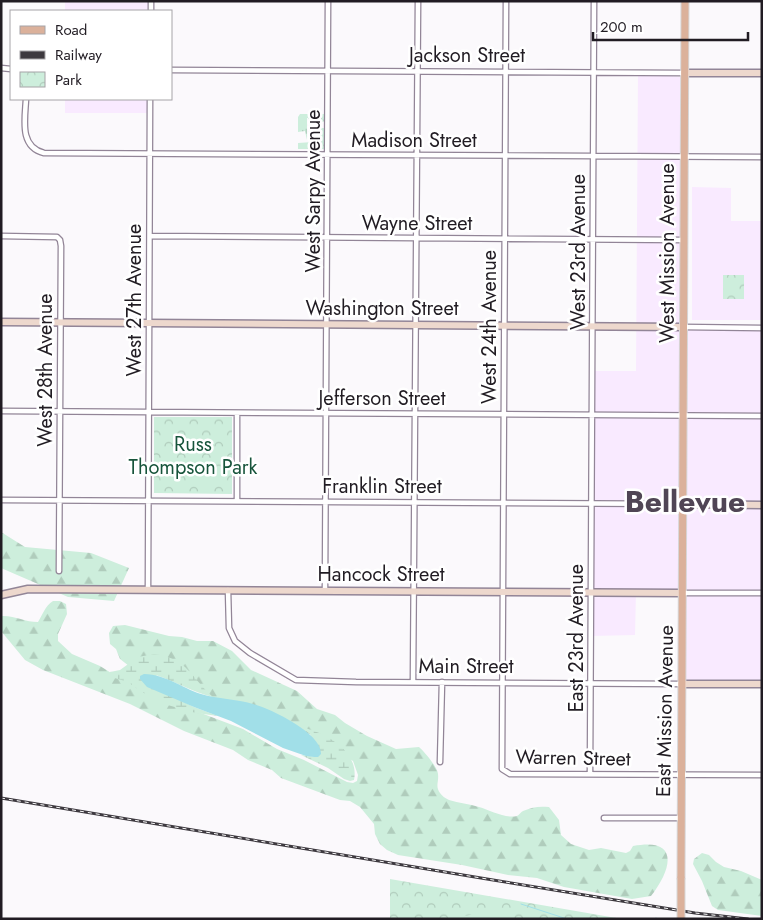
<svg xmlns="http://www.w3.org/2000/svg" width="763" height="920" font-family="Jost,sans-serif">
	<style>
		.built { fill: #f9eaff }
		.grass { fill: url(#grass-tufts) }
		.forest { fill: url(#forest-firs) }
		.wetland { fill: url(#wetland-marsh) }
		.park { fill: url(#park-crowns) }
		.pitch { fill: #cdeedc }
		.water { fill: #a1dfe8 }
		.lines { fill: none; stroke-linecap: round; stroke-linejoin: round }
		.stream { stroke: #a1dfe8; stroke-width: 1 }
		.street-casing { stroke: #928597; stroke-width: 7 }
		.secondary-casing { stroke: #928597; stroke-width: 9 }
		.primary-casing { stroke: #d7d6d7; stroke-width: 9 }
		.street { stroke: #fff; stroke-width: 4.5 }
		.secondary { stroke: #edd8cd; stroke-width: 6 }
		.primary { stroke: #dbb19b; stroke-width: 7 }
		.rail-casing { stroke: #3d393f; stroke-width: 3 }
		.rail { stroke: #fff; stroke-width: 1; stroke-dasharray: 4; stroke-linecap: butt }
		.primary-bridge-casing { stroke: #d7d6d7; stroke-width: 9; stroke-linecap: butt }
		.primary-bridge { stroke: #dbb19b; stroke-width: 7 }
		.labels { text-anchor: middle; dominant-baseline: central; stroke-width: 5; stroke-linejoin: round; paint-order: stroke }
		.street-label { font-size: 20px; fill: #211c23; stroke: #fff }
		.park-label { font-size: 20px; fill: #17543b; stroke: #fff }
		.town-label { font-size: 30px; font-weight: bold; fill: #504555; stroke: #fff }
	</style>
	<defs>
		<pattern id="grass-tufts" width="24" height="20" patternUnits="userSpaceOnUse" patternTransform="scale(1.25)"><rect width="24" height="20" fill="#cdeedc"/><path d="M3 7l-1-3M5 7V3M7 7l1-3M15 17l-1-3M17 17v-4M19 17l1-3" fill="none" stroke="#b0ccbc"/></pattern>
		<pattern id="forest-firs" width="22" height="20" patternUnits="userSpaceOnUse" patternTransform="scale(1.25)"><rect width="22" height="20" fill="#cdeedc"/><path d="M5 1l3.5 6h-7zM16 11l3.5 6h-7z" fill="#b0ccbc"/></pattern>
		<pattern id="wetland-marsh" width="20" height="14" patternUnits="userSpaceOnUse" patternTransform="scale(1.25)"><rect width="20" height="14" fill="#cdeedc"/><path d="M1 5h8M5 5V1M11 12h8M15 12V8" fill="none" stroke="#b0ccbc"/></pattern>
		<pattern id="park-crowns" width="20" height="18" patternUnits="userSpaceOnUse" patternTransform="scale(1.25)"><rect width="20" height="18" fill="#cdeedc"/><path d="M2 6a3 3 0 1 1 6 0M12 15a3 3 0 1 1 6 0" fill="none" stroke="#b0ccbc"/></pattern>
	</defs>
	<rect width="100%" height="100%" fill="#fbf9fc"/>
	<path class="built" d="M65 1H151V11H65Z
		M638 73 680 77 683 327 762 328V684H681L682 593 636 592 635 635 591 636 592 371H636Z
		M65 99H150V113H65Z
		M692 187 731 188V221H762V320H692Z"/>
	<path class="grass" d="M300 114H325V121L323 122 309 121 308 118H307V140L305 131 298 132V117Z
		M317 128H325V149H298V143L313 142 316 141Z"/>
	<path class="forest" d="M1 532 25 547 91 553 129 568 114 601 68 597 1 568Z
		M53 601H60L66 604 67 614 58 634V641L72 654 100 666 116 676 193 710 243 729 277 749 304 760 347 782 353 783 357 781 358 775 353 761 315 736 220 702 198 688 129 666 120 659 116 649 110 644 109 633 113 626 125 625 169 636 182 637 197 641H213L232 651 251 670 297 691 317 709 335 715 345 723 367 736 396 749 419 747C424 751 438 768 438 774 439 782 435 786 440 793 442 796 445 798 449 800 459 803 469 804 479 807 490 810 505 819 517 816 519 815 521 812 523 811 532 807 539 806 549 807L559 820 561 835 571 844 589 850 601 848 626 853 630 851 633 846C680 837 672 869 651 896L632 899 564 887 537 878 508 875 462 865 398 855 387 850 380 844 375 834 374 824 360 807 350 801 340 800 281 778 272 770 248 760 233 750 184 731 130 704 43 670 25 660 1 631V616C14 615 25 622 38 622 43 614 45 606 53 601Z
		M702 853 709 855 716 862 724 867 741 871 762 880V916L718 910 712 906 702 881 693 864 694 859Z"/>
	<path class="wetland" d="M154 654C189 659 190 677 213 697 193 692 176 682 156 675L180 700 194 707 218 716 196 713 164 704 140 691 128 682 111 677 110 675V672L120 670 138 657Z
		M301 727C324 732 360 751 354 780L350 781 344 779 328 768 301 755 318 757 310 734Z"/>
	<path class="park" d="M723 275H744V299H723Z
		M154 417H232V494L154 493Z
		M390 879 622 919H390Z"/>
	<path class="pitch" d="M201 468H212V483H201Z
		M483 912 502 913 517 919H462L461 917Z"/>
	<path class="water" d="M144 674C167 675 180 687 201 694 218 699 236 699 253 704 271 709 322 733 321 754L318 757H314L306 756 283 748 231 721 194 707 147 687 140 679V676Z"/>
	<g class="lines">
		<path class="stream" d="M521 904 567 919
			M656 919V918"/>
		<defs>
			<path id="street" d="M506 1 502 769 510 774 762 775
				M151 11V1
				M1 68 11 69
				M171 70 684 73
				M26 99C25 119 19 147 44 153L762 157
				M1 236 57 237 60 240 61 246 59 571
				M150 236 684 240
				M683 327 762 328
				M1 411 762 416
				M1 500 682 504
				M237 501V413
				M148 589 150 99
				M228 590 229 628 235 641 250 653 296 680 356 682 681 684
				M325 590 328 1
				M682 593H762
				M413 682 418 1
				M440 762 442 682
				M590 774 594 1
				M604 818H680"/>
			<path id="secondary" d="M684 73H762
				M1 322 683 327
				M682 504 762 505
				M1 595 28 589 682 593
				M681 684H762"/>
			<path id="primary" d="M681 878 685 1"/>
		</defs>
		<use href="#street" class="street-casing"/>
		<use href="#secondary" class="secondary-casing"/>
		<use href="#primary" class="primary-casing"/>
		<use href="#street" class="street"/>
		<use href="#secondary" class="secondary"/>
		<use href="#primary" class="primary"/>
		<defs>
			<path id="rail" d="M1 798 493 880 695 913 748 919"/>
		</defs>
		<use href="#rail" class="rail-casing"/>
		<use href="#rail" class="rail"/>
		<defs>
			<path id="primary-bridge" d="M681 878V919"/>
		</defs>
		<use href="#primary-bridge" class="primary-bridge-casing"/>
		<use href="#primary-bridge" class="primary-bridge"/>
	</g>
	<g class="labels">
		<g class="street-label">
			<text x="467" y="55">Jackson Street</text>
			<text x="414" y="140">Madison Street</text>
			<text transform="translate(313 191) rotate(-90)">West Sarpy Avenue</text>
			<text x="417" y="223">Wayne Street</text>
			<text transform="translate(578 252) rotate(-90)">West 23rd Avenue</text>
			<text transform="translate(667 253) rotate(-90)">West Mission Avenue</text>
			<text transform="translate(134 300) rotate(-90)">West 27th Avenue</text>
			<text x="382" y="308">Washington Street</text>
			<text transform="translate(489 327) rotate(-90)">West 24th Avenue</text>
			<text transform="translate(45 370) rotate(-90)">West 28th Avenue</text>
			<text x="382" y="398">Jefferson Street</text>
			<text x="382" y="486">Franklin Street</text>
			<text x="381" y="574">Hancock Street</text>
			<text transform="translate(576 638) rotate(-90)">East 23rd Avenue</text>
			<text x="466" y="666">Main Street</text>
			<text transform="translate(665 711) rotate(-89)">East Mission Avenue</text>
			<text transform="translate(573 758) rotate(1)">Warren Street</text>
		</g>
		<g class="park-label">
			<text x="193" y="444">Russ<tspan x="193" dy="23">Thompson Park</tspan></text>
		</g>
		<g class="town-label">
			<text x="685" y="501">Bellevue</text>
		</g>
	</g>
	<rect width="763" height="920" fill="none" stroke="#211c23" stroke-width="5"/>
	<rect x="10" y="10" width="162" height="90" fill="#ffffff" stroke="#a6a4a7"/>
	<rect x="20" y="26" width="25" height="8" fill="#dbb19b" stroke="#a6a4a7"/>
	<text x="55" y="35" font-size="15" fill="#211c23">Road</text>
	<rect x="20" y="51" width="25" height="8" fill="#3d393f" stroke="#a6a4a7"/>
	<text x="55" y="60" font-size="15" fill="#211c23">Railway</text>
	<rect x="20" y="72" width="25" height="15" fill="url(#park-crowns)" stroke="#a6a4a7"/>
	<text x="55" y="85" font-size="15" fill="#211c23">Park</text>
	<path d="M593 32v8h155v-8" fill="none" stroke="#211c23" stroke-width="2.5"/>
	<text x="600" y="32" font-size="15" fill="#211c23" stroke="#ffffff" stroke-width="4" paint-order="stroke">200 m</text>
</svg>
